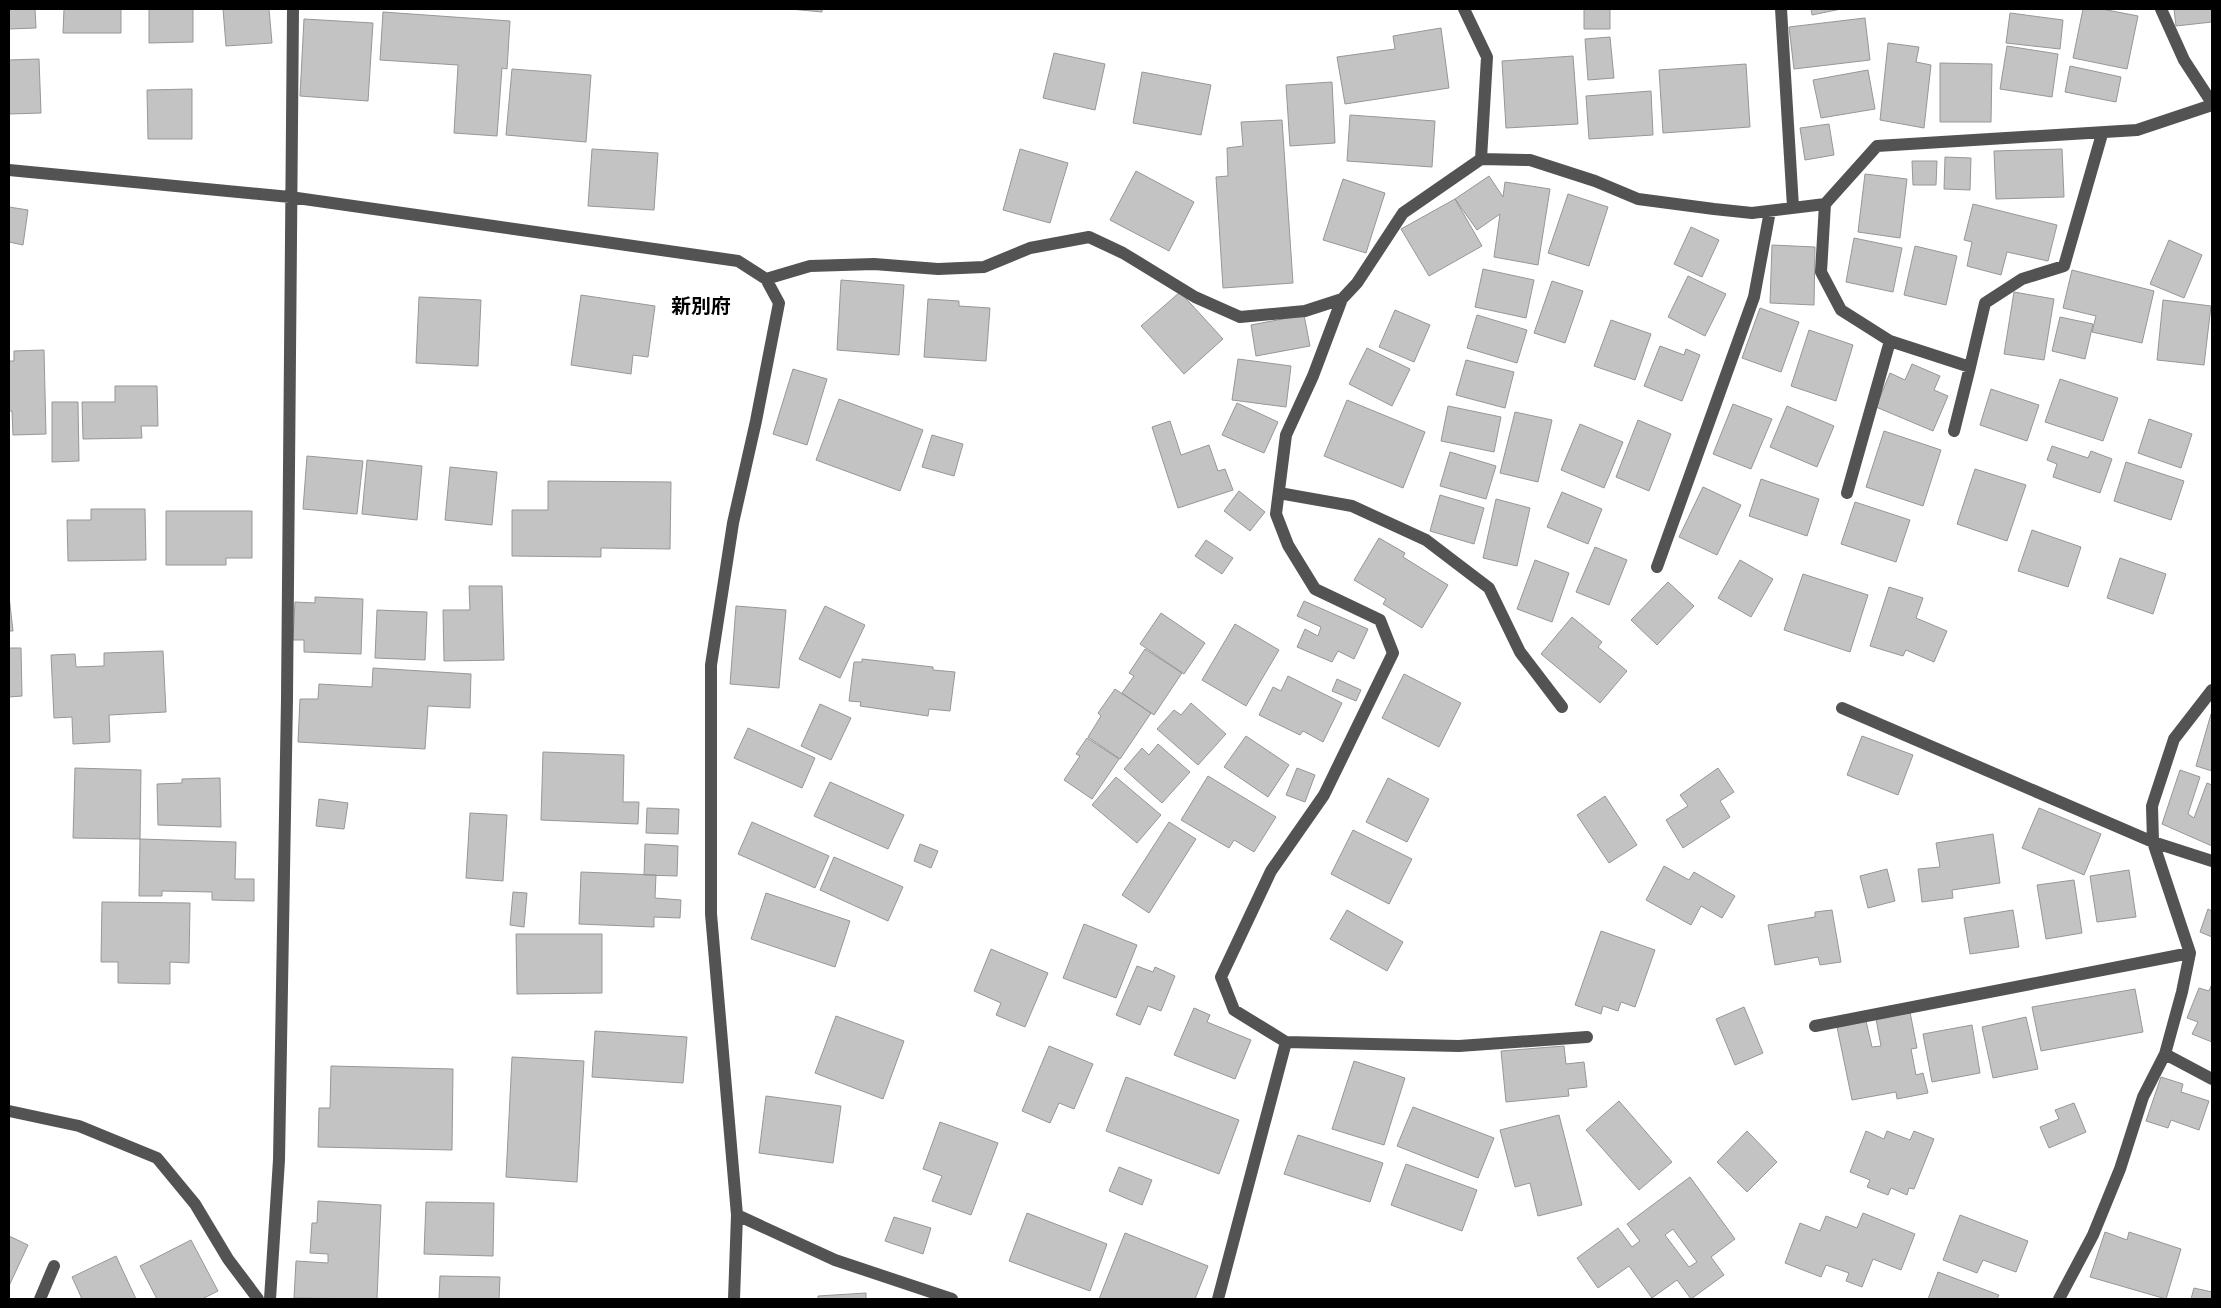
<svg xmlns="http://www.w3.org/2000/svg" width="2221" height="1308" font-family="Barlow,'Noto Sans JP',sans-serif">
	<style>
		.building { fill: #c3c3c3; stroke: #979797; fill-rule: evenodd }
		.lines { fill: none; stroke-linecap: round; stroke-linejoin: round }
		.minor { stroke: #535353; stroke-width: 12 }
		.labels { text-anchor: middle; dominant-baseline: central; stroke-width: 5; stroke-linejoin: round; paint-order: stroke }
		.quarter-label { font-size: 20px; font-weight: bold; fill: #000; stroke: #fff }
	</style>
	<rect width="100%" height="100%" fill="#fff"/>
	<path class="building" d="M9 9H35L36 28 9 29Z
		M64 9H121V33H63Z
		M149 9H193V42L149 43Z
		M223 9H269L272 43 226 46Z
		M790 9H822V12Z
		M1584 9H1610V29H1584Z
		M1811 9H1841L1812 15Z
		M2083 9H2102L2138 16 2127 69 2073 58Z
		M2174 9H2212V22L2176 26Z
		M383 12 510 21 507 69 502 68 497 136 454 133 458 65 380 60Z
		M2010 13 2063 20 2060 49 2006 43Z
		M1865 18 1870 60 1794 69 1789 27Z
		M304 19 373 23 368 101 300 96Z
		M1441 28 1449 88 1345 104 1337 57 1395 49 1393 36Z
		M1610 37 1614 78 1588 80 1585 39Z
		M1888 43 1919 47 1916 62 1931 65 1924 128 1880 120Z
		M2007 46 2058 54 2052 97 2000 89Z
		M1054 53 1105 64 1095 110 1043 98Z
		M1573 56 1578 124 1506 128 1502 61Z
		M39 59 41 113 9 114V60Z
		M1940 63 1992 64 1991 122H1940Z
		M1746 64 1750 127 1663 133 1659 70Z
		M2070 66 2121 77 2116 102 2065 92Z
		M512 69 591 75 586 142 506 135Z
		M1868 70 1875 109 1821 118 1813 80Z
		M1142 72 1211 85 1201 135 1133 123Z
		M1332 82 1335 143 1290 146 1286 85Z
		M192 89V139H148L147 90Z
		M1651 91 1653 135 1589 139 1586 96Z
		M1350 115 1435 121 1432 167 1347 161Z
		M1282 120 1293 283 1223 288 1216 177 1228 176 1227 148 1243 146 1241 122Z
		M1829 124 1834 155 1805 160 1800 128Z
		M592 149 658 153 654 210 588 206Z
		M1020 149 1068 163 1050 223 1003 210Z
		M2062 149 2064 197 1996 199 1994 151Z
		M1945 157 1971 158 1970 190 1944 189Z
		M1912 161H1937L1936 185H1913Z
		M1136 171 1194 202 1169 251 1110 220Z
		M1865 174 1907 179 1900 238 1858 232Z
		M1489 176 1503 197 1505 182 1550 189 1538 265 1494 257 1500 214 1477 230 1455 199Z
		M1343 179 1385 193 1366 253 1323 240Z
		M1568 194 1608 207 1589 266 1548 253Z
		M1455 199 1482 246 1429 276 1401 229Z
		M1973 204 2057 225 2048 261 2007 252 2001 275 1967 266 1972 242 1964 240Z
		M9 207 28 210 23 245 9 242Z
		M1691 227 1719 240 1702 277 1674 264Z
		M1854 238 1902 248 1893 292 1846 282Z
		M2169 240 2202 255 2184 298 2150 284Z
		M1772 245 1815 247 1814 305 1770 303Z
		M1915 246 1957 256 1946 305 1904 295Z
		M1483 269 1534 280 1526 318 1475 307Z
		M2072 270 2154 291 2142 343 2092 332 2096 316 2063 308Z
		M1688 276 1726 294 1705 336 1668 317Z
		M841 280 904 285 899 355 837 350Z
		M1552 281 1583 291 1565 343 1534 333Z
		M1180 292 1223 339 1184 374 1141 326Z
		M2014 292 2054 299 2044 360 2004 354Z
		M581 295 655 306 648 357 633 355 631 374 571 365Z
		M419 297 481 300 478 366 416 363Z
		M928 299 959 301V306L990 308 986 361 924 357Z
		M2163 300 2211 306 2204 365 2157 360Z
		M1760 308 1799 322 1781 372 1742 358Z
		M1395 310 1430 325 1414 362 1379 347Z
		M1304 315 1310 346 1256 356 1251 325Z
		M1477 315 1527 330 1517 363 1467 348Z
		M2060 317 2093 324 2085 359 2052 351Z
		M1611 320 1651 334 1635 380 1594 366Z
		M1809 330 1853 345 1836 401 1791 386Z
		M1660 346 1684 355 1686 349 1700 355 1682 401 1644 386Z
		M1367 348 1410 369 1392 406 1349 384Z
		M44 350 46 434 13 435 12 411H9V361H14V351Z
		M1238 359 1291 366 1286 407 1232 400Z
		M1466 360 1514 372 1505 408 1456 395Z
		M1912 364 1940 376 1934 390 1948 396 1933 431 1876 407 1890 373 1905 380Z
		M793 369 827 379 807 445 773 434Z
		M2060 379 2118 398 2103 441 2045 422Z
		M115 386H157L158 426H141L142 438 83 439 82 402H115Z
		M1991 389 2039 405 2027 441 1980 425Z
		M839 399 923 430 900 491 816 460Z
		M1347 400 1425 432 1403 488 1324 456Z
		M52 402H78L79 461 52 462Z
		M1237 403 1278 422 1264 453 1222 435Z
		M1733 404 1772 419 1751 469 1713 454Z
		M1448 406 1501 417 1494 452 1441 441Z
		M1787 406 1834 426 1817 467 1770 447Z
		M1515 412 1552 420 1538 482 1500 473Z
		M2149 419 2192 434 2181 468 2138 453Z
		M1638 420 1671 434 1649 491 1616 477Z
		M1170 421 1181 455 1209 445 1218 471 1225 469 1233 490 1178 508 1152 427Z
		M1580 424 1623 442 1604 488 1561 470Z
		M1884 431 1941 450 1923 506 1866 487Z
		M932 435 963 444 954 476 922 467Z
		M2052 446 2088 458 2091 451 2112 459 2100 493 2053 477 2057 464 2047 460Z
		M1450 452 1496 466 1486 499 1440 486Z
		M307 456 363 461 357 514 303 509Z
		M367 460 422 466 417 520 362 514Z
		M2126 462 2184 481 2171 520 2114 501Z
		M450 467 497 472 492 525 445 520Z
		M1975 469 2026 485 2007 541 1957 524Z
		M1761 479 1819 499 1807 536 1749 516Z
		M548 481 671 482 670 549 601 548V557L512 556V510H548Z
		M1703 487 1741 505 1717 555 1679 537Z
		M1239 491 1265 512 1250 531 1224 511Z
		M1562 492 1602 509 1588 544 1547 527Z
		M1440 495 1484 508 1474 544 1430 531Z
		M1496 499 1530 508 1517 566 1483 558Z
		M1855 502 1910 520 1896 562 1841 544Z
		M91 509H145L146 560 68 561 67 520H91Z
		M166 511H252V558H226V565H166Z
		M2032 530 2081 547 2068 587 2018 571Z
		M1379 538 1405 553 1403 557 1448 585 1422 628 1383 604 1386 599 1354 580Z
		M1206 540 1233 558 1222 574 1195 556Z
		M1595 547 1627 560 1609 605 1576 592Z
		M2120 558 2166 574 2153 614 2107 598Z
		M1535 560 1569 573 1552 622 1517 609Z
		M1740 560 1773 579 1751 617 1718 598Z
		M1803 574 1868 595 1850 652 1784 630Z
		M1668 582 1694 606 1657 645 1631 620Z
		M469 586H502L504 660 444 661 443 610H470Z
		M1889 587 1923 598 1916 618 1947 631 1934 662 1906 650 1903 656 1870 646Z
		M9 596 13 631H9Z
		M315 597 363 599 361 654 304 652V640H293L295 602 315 603Z
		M1304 601 1368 629 1354 659 1338 651 1332 662 1297 647 1305 629 1318 636 1321 627 1297 616Z
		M736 606 786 610 779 688 730 684Z
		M825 606 865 625 840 678 799 659Z
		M377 610 427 612 425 660 375 658Z
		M1161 613 1205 643 1184 674 1140 644Z
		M1572 617 1602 642 1598 647 1627 671 1600 703 1541 654Z
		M1235 624 1279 650 1246 706 1202 680Z
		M9 648H21L22 696 9 697V720Z
		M1145 649 1182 673 1154 715 1122 693 1134 676 1129 673Z
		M163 651 166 712 109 715 110 742 73 744 72 717 54 718 51 655 75 654 76 667 104 666V653Z
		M862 659 933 667V670L955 672 950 711 929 709 928 716 860 706 861 702 849 701 854 662H862Z
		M373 668 471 674 470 708 428 706 425 749 298 742 300 699H318L319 684 372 687Z
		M1404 674 1461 703 1439 747 1382 718Z
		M1288 676 1342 703 1323 742 1303 731 1300 735 1259 715 1273 687 1281 691Z
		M1337 679 1361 690 1356 701 1332 691Z
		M1115 689 1151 713 1120 759 1088 737 1101 716 1098 713Z
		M1191 703 1226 734 1198 765 1157 729 1174 710 1181 715Z
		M820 704 851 718 831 760 801 746Z
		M2211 714H2212V771L2196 766Z
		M748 728 815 758 802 788 734 758Z
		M1246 736 1289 765 1268 797 1224 767Z
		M1862 736 1913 755 1898 795 1847 775Z
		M1087 738 1119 759 1092 799 1064 780 1080 756 1076 754Z
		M1158 744 1190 772 1162 803 1124 769 1142 748 1149 755Z
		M543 752 624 755 623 802H639L638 824 541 820Z
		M75 768 141 770 140 839 73 838Z
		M1297 768 1315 775 1305 802 1286 795Z
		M1718 768 1734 792 1720 801 1730 817 1683 848 1666 820 1688 806 1680 795Z
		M2180 770 2200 777 2188 814 2194 818 2207 783 2212 785V846L2162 824Z
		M1208 776 1276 817 1254 852 1234 840 1229 848 1181 820Z
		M1116 777 1161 815 1137 843 1092 805Z
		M220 778 221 827 158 825 157 784 182 783V779Z
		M1388 778 1429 799 1407 842 1366 822Z
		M830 782 904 815 888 849 814 816Z
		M1605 796 1637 845 1609 863 1577 815Z
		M319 799 348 803 344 829 316 826Z
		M647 808 679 809 678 834 646 833Z
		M2039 808 2101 834 2084 875 2022 848Z
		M470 813 507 815 503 881 466 878Z
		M752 822 829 856 815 888 738 854Z
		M1169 822 1196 839 1149 913 1122 895Z
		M1353 830 1412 859 1389 904 1331 874Z
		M1993 834 2000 883 1952 890 1953 898 1922 902 1918 869 1940 867 1936 843Z
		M140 839 236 842 235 879H254V901L212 900V892L162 891V896H139Z
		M645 844 678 846 677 876 644 875Z
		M920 844 938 851 931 868 914 861Z
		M834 857 903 887 888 921 820 890Z
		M1664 866 1689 880 1694 872 1735 896 1722 918 1701 906 1691 925 1646 900Z
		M1887 869 1895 901 1868 908 1860 876Z
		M2129 870 2136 917 2097 922 2090 876Z
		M581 872 656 875 655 898 681 900 680 918 654 917V927L579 924Z
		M2074 880 2082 933 2046 939 2037 885Z
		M513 892 527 893 524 927 510 925Z
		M766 893 850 921 835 967 751 939Z
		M102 902 190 903 189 963 170 962V984L118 983V962H101Z
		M2208 909 2212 911V937L2200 932Z
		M1347 910 1403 942 1387 971 1330 939Z
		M1832 910 1841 962 1820 965 1818 957 1775 965 1768 925 1815 917V912Z
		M2013 910 2019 947 1970 954 1964 918Z
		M1084 924 1137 945 1116 998 1063 978Z
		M1601 931 1655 950 1635 1007 1621 1002 1618 1011 1603 1006 1601 1014 1575 1005Z
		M516 934H602V993L517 994Z
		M991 949 1048 973 1025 1027 996 1015 1001 1003 974 991Z
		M1137 966 1153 972 1155 967 1175 976 1161 1011 1148 1006 1140 1025 1116 1015Z
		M2212 984V1042L2192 1034 2198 1022 2187 1018 2199 988 2209 991Z
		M2135 989 2143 1032 2041 1051 2032 1007Z
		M1744 1007 1763 1053 1735 1065 1716 1019Z
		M1194 1008 1210 1015 1207 1022 1251 1040 1235 1079 1174 1055Z
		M1910 1012 1917 1048 1911 1049 1916 1075 1923 1073 1928 1093 1897 1099 1896 1092 1852 1100 1837 1027 1866 1021 1872 1047 1881 1046 1876 1019Z
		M836 1016 904 1041 883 1099 815 1073Z
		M2026 1017 2038 1069 1993 1078 1982 1027Z
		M1972 1025 1980 1073 1932 1082 1923 1034Z
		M595 1031 687 1037 683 1083 592 1077Z
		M1049 1046 1093 1064 1074 1109 1059 1103 1050 1123 1022 1111Z
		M1564 1046 1566 1064 1584 1062 1587 1087 1568 1089 1569 1096 1506 1102 1501 1051Z
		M512 1057 584 1061 577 1182 506 1177Z
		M1354 1061 1405 1078 1384 1145 1332 1129Z
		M331 1066 453 1069 452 1150 318 1147 319 1108H330Z
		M1126 1077 1239 1120 1219 1174 1106 1131Z
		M2161 1077 2183 1084 2181 1092 2209 1101 2199 1130 2171 1120 2168 1128 2146 1121Z
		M766 1096 841 1106 833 1163 759 1153Z
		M1619 1101 1672 1162 1639 1190 1586 1130Z
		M2074 1103 2086 1132 2049 1148 2040 1127 2059 1119 2055 1110Z
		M1413 1107 1494 1138 1478 1178 1397 1146Z
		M1559 1115 1582 1205 1538 1216 1530 1183 1515 1187 1500 1130Z
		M940 1122 998 1143 971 1215 932 1201 942 1176 923 1169Z
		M1747 1131 1777 1162 1747 1192 1717 1162Z
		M1866 1131 1884 1139 1887 1131 1910 1140 1914 1131 1934 1139 1914 1189 1909 1188 1907 1195 1891 1188 1888 1195 1867 1187 1870 1180 1850 1172Z
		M1298 1135 1383 1163 1370 1202 1284 1174Z
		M1406 1164 1477 1190 1462 1231 1391 1205Z
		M1119 1167 1152 1180 1142 1205 1109 1191Z
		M1690 1177 1735 1239 1711 1257 1724 1275 1691 1299 1677 1280 1652 1298 1629 1266 1598 1288 1577 1258 1618 1228 1632 1247 1640 1241 1627 1224ZM1673 1229 1697 1262 1689 1267 1665 1235Z
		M318 1201 381 1205 377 1299 294 1298 296 1261 328 1263V1254L310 1253 312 1223H317Z
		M426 1202 494 1203 493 1256 424 1254Z
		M1027 1213 1107 1244 1090 1291 1009 1261Z
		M1863 1213 1915 1234 1901 1270 1873 1259 1862 1287 1846 1281 1849 1273 1826 1265 1821 1277 1785 1263 1800 1223 1820 1231 1826 1216 1857 1228Z
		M1960 1215 2028 1241 2016 1272 1983 1260 1977 1273 1943 1260Z
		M894 1217 931 1228 923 1254 885 1241Z
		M2105 1232 2127 1240 2129 1232 2181 1249 2166 1299 2090 1277Z
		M1125 1233 1208 1266 1195 1299H1099Z
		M9 1236 28 1245 9 1286Z
		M191 1240 218 1291 202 1299H157L140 1266Z
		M116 1256 136 1299H82L72 1277Z
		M1938 1272 1999 1295 1997 1299H1928Z
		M440 1276 500 1277 499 1299H439Z
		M2194 1288 2212 1292V1299H2191Z
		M866 1293V1299H818V1296Z"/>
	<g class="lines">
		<path class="minor" d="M1464 9 1487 57 1481 159
			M1781 9 1793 207
			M2161 9 2184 60 2212 103
			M9 170 290 197 738 261 766 279 779 303 756 421 733 523 711 665V914L737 1215 734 1299
			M1825 204 1821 272 1841 310 1890 341 1970 367 1985 303 2022 279 2064 266 2102 134
			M766 279 810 266 874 264 938 269 984 267 1030 248 1089 237 1123 253 1195 297 1240 317 1305 311 1342 299 1357 283 1403 213 1481 159 1530 160 1595 181 1638 199 1714 209 1752 213 1825 204 1877 146 2137 130 2212 105
			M1954 431 1970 367
			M1279 493 1352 506 1426 540 1489 588 1520 652 1562 707
			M1847 493 1890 341
			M1657 567 1754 297 1770 211
			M1842 708 2153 842 2212 861
			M1815 1026 2190 953
			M1286 1042 1459 1046 1587 1037
			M2165 1054 2212 1079
			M9 1111 79 1126 157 1158 195 1204 228 1259 258 1299
			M737 1215 835 1260 952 1299
			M40 1299 54 1266
			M270 1299 279 1160 287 699 293 9
			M1218 1299 1286 1042 1234 1010 1221 977 1271 871 1324 795 1393 653 1380 620 1315 589 1288 545 1276 514 1286 435 1313 376 1342 299
			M2059 1299 2093 1235 2120 1169 2143 1097 2165 1054 2182 992 2190 953 2153 842 2152 806 2174 739 2212 690"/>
	</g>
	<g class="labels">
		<g class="quarter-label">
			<text x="701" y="305">新別府</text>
		</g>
	</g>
	<rect width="2221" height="1308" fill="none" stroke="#000000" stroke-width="20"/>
</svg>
